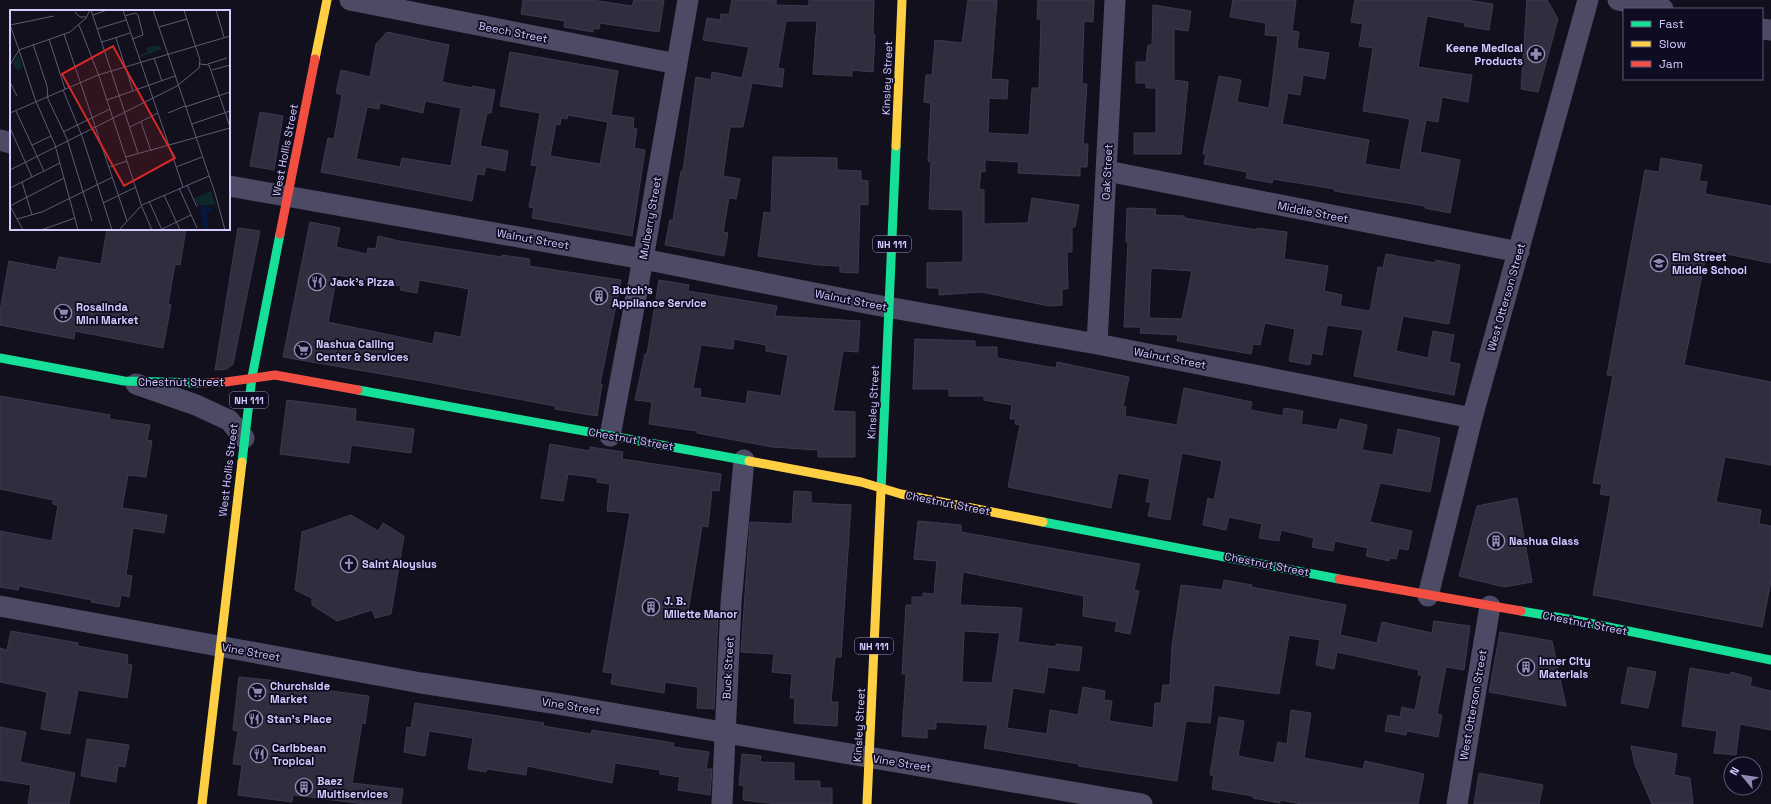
<svg xmlns="http://www.w3.org/2000/svg" width="1771" height="804" font-family="'Space Grotesk',sans-serif">
	<style>
		.building { fill: #302d3f; stroke: #3e3951; fill-rule: evenodd }
		.lines { fill: none; stroke-linecap: round; stroke-linejoin: round }
		.street { stroke: #4c4a65; stroke-width: 21 }
		.fast { stroke: #16e098; stroke-width: 9 }
		.slow { stroke: #ffcf43; stroke-width: 9 }
		.jam { stroke: #f24e42; stroke-width: 9 }
		.labels { text-anchor: middle; dominant-baseline: central; stroke-width: 3.5; stroke-linejoin: round; paint-order: stroke }
		.shield { fill: #0f0b21; stroke: #9891bc; stroke-width: 1 }
		.shield-label { font-size: 10px; font-weight: bold; fill: #d3cbff }
		.street-label { font-size: 11px; fill: #d3cbff; stroke: #0f0b21 }
		.poi-label { font-size: 11px; font-weight: bold; fill: #d3cbff; stroke: #0f0b21; text-anchor: start }
		.inset-road { fill: none; stroke: #5f5b77; stroke-width: 1 }
		.view { fill: #d62828; fill-opacity: 0.15; stroke: #d62828; stroke-width: 2 }
		.inset-edge { fill: none; stroke: #d3cbff; stroke-width: 2 }
	</style>
	<rect width="100%" height="100%" fill="#12101c"/>
	<path class="building" d="M523 0H592L632 6 634 0H664L659 32 600 23 599 29 594 28 593 32 564 27 565 21 521 14Z
		M732 0H776V5L809 6V0H874L873 35H875L873 72 852 70V76L813 74 817 21H786L778 68 784 69 782 87 752 83 743 127H730L723 176 740 179 736 199 729 198 723 232 728 233 724 256 665 245 670 220H673L681 171H683L696 77 711 80 712 72 742 78 749 47 703 40 707 18 720 20 721 14 729 15Z
		M968 0H997L991 79 1008 80 1007 99 989 98 988 133 1029 135 1032 88H1039L1041 19H1037L1038 0H1094L1093 22 1084 21 1082 84H1087L1083 144H1088L1087 167H1080V176L1018 173 1019 162 985 160V172L981 171 979 189 984 190V224L1028 223 1032 198 1079 205 1075 227H1072V252H1067L1068 289H1062V305L1049 306 981 292 939 295V288H927V263L963 262V210L929 209 931 162 928 161 931 103 924 102 926 75H932L935 40 962 43Z
		M1233 0H1296L1292 31 1299 32 1297 48 1329 53 1325 79 1303 75 1300 95 1288 93 1282 124 1369 140 1365 164 1400 170 1410 119 1363 111 1373 48 1359 46 1363 24 1351 22 1355 0H1467L1493 4 1489 30 1464 26 1465 23 1427 16 1418 67 1472 75 1468 102 1442 97 1438 122 1426 120 1420 152 1460 160 1450 213 1425 208V206L1334 191 1335 189 1273 179 1272 183 1246 178 1247 172 1204 164 1206 154H1203L1219 76 1241 80 1237 102 1269 108 1278 36 1265 35 1266 23 1230 17Z
		M1527 0H1547L1558 19 1538 92 1521 89Z
		M1153 5 1191 11 1188 31 1174 29V80L1188 82 1181 154H1134V133H1156V88H1146V83H1136V62H1146L1148 45H1152Z
		M387 32 449 45 442 82 472 88V86L495 90 491 113H487L480 146 508 151 505 171 486 167 484 175 477 174 472 201 321 172 328 138 334 139 342 95 336 93 341 70 370 77 376 44ZM425 101 461 108 451 166 402 158 400 167 356 159 367 107 379 109 380 103 423 113Z
		M510 52 618 71 611 115 634 118 633 128 637 129 634 148 645 150 632 236 532 218 534 208 529 207 537 166 531 165 540 113 500 106ZM568 115 608 122 600 164 550 156 556 124 560 125 561 118 567 119Z
		M260 112 283 116 274 170 250 166Z
		M773 157 837 158V170L861 171V180L868 181V205L860 204 858 273 840 272V266L818 265 758 256 764 212 771 213Z
		M1661 158 1702 165 1699 181 1707 182 1705 194 1771 206V263L1707 250 1684 365 1771 382V465L1725 457 1716 502 1761 510 1759 524 1771 526V581L1762 627 1593 595 1611 496 1600 494 1602 484 1593 483 1613 376 1607 375 1645 170 1659 172Z
		M1127 208 1156 209 1155 215 1184 216V218L1257 230V228L1287 232 1284 259 1328 266 1324 291 1342 295 1340 306 1370 311 1378 267 1383 268 1386 254 1435 263 1436 260 1460 265 1449 324 1403 316 1396 351 1428 358 1433 331 1454 335 1449 362 1460 364 1454 395 1354 376 1363 330 1327 325 1322 355 1312 353 1310 365 1289 361 1295 329 1265 323 1260 345 1253 344 1251 354 1177 341 1178 335 1140 333 1141 327H1124L1128 242H1126ZM1151 268 1192 271 1182 319 1149 318Z
		M310 222 340 228 336 247 367 254 368 248 376 249 378 236 399 241 502 257V255L530 259 529 266 621 280 600 384H602L597 416 555 409V406L422 381 283 357ZM337 275 401 286 400 290 417 293 419 280 469 289 461 337 435 332 433 344 328 322Z
		M238 228 260 231 233 364 227 369 215 370Z
		M107 229H186L180 265 175 264 168 304 171 305 163 348 75 331 74 339 0 325V311L9 261 56 270 59 257 101 264Z
		M659 280 689 285 688 291 777 306 775 316 860 321 858 352 843 351 833 411 855 412V457H818V450L772 447 697 433V431L649 424 652 402 635 400 645 354H647ZM734 339 766 345V351L788 355 781 396 748 391 746 404 700 397 701 389 693 388 701 345 733 349Z
		M915 339 975 341V347H997V358L1056 368 1057 362 1129 377 1123 406 1126 407 1125 416 1177 425 1184 388 1252 402 1250 410 1283 416 1284 408 1303 411 1301 424 1337 430 1340 419 1367 425 1362 450 1393 455 1398 429 1440 438 1430 492 1380 483 1370 522 1412 531 1408 550 1399 548 1396 559 1390 558 1389 561 1366 556 1368 548 1335 541 1333 551 1312 547 1314 538 1281 530 1279 541 1259 538 1262 524 1229 517 1226 530 1203 525 1208 498 1214 500 1222 461 1182 453 1170 520 1148 516 1151 502H1146L1150 479 1118 473 1111 508 1008 487 1020 425 1015 424 1016 419H1010L1012 405 984 400V396H949V389H913Z
		M0 396 110 415 109 419 150 425 147 440 152 441 146 477 128 475 122 508 167 515 164 533 133 528 126 575 132 576 129 597 121 595 119 607 91 602 92 600 19 586 18 590 0 587V531L52 541 58 505 53 504V500L0 489Z
		M287 400 356 409 355 421 414 429 411 453 351 445 349 463 280 454Z
		M550 444 590 451V447L623 452 622 459 721 474 719 491 712 490 708 527 702 526 688 612 718 614 714 709 697 708 698 687 665 682 664 693 611 684 613 673 603 672 630 513 607 511 610 484 597 482 598 478 568 474 563 501 541 498Z
		M794 491 811 492V503L851 505 841 657H835L831 702H838L837 726 794 723 795 698H790L792 674 772 672 774 654 741 652 750 522 792 524Z
		M1517 498 1532 582 1504 587 1459 576 1477 506Z
		M351 515 378 531 383 523 404 536 391 614 375 618 372 610 337 621 312 605V598L295 590 302 532Z
		M918 521 961 525V532L1140 564 1134 590 1139 591 1130 634 1115 631 1117 622 1083 616 1084 596 963 572 960 605 1022 608 1018 642 1056 647V644L1082 647 1079 671 1048 667 1044 693 1013 688 1007 728 1047 734 1050 710 1078 715 1083 687 1105 691 1104 700 1112 701 1109 721 1153 728 1155 703H1161L1163 685H1170L1172 646 1181 585 1222 590 1224 580 1252 585 1251 587 1346 605 1340 635 1377 643 1382 622 1432 633 1434 621 1470 626 1464 670 1446 667 1437 714 1442 715 1438 737 1407 731 1406 735 1385 731 1388 715 1400 717 1402 707 1415 710 1422 675H1418L1419 670 1337 652 1334 669 1316 665 1320 640 1289 635 1279 694 1214 685 1210 723 1186 721 1177 781 1078 766 1079 764 984 748 988 725 936 722V729H927V738L902 736 906 674H902L906 605H912V597H923V593L934 594 937 561 914 559ZM964 631 1000 633 992 683 962 682Z
		M11 631 78 643V646L128 655 127 664 132 665 127 698 78 690 70 734 41 729 47 692 0 682V648L7 650Z
		M1500 632 1552 641 1566 706 1489 692Z
		M1628 667 1656 672 1648 708 1621 703Z
		M1690 668 1730 675 1731 672 1752 678 1750 686 1771 691V730L1740 724 1736 755 1714 753 1717 731 1682 726Z
		M239 677 278 681V684L369 696 365 724 362 723 352 783 403 789 401 804H365L293 795 292 802 238 795 242 765 233 764 238 731 233 730Z
		M415 703 544 723 543 726 591 734 592 730 674 743 673 747 709 752 706 769H712L710 795 678 790 680 777 660 774V770L615 763 612 783 527 766 526 775 487 769 486 772 468 769 473 738 429 731 425 756 404 752 407 727 411 728Z
		M1291 710 1311 713 1304 758 1363 769 1365 761 1424 774 1418 804H1301L1280 800V803L1253 798V796L1212 789 1214 775H1210L1219 717 1244 721 1238 756 1274 763 1278 742 1287 744Z
		M0 727 26 732 20 762 75 773 69 804H28L31 785 0 780Z
		M87 739 129 745 125 767 118 766 116 782 81 776Z
		M1631 746 1677 754 1674 775 1690 778 1693 804H1652L1635 765Z
		M742 754 761 756 760 762 794 763V781H820V788H832V804H777L743 800 744 786 739 785Z
		M1479 773 1543 785 1539 804H1474Z"/>
	<g class="lines">
		<path class="street" d="M350 0 677 64
			M1618 0 1663 9
			M1762 29 1771 30
			M0 140 11 143
			M1107 171 1519 252
			M229 186 643 259 870 304 1097 344 1472 418
			M1097 344 1115 0
			M136 384 196 405 224 418 229 420 244 438
			M610 436 643 259 688 0
			M1428 596 1472 418 1588 0
			M0 606 421 683 558 704 1142 804
			M722 804 731 603 744 460
			M1457 804 1490 606"/>
		<path class="fast" d="M0 358 124 381 200 383
			M358 390 749 461
			M242 462 252 377 280 234
			M881 490 896 146
			M1043 522 1339 579
			M1521 611 1574 620 1771 660"/>
		<path class="slow" d="M315 59 327 0
			M896 146 902 0
			M749 461 861 482 901 494 1043 522
			M202 804 242 462
			M867 804 881 490"/>
		<path class="jam" d="M280 234 315 59
			M200 383 226 382 275 375 358 390
			M1339 579 1521 611"/>
	</g>
	<defs>
		<symbol id="pharmacy-ring" viewBox="-11 -11 22 22"><circle r="9.5" fill="#0f0b21" stroke="#8f8ab0" stroke-width="1.5"/><path d="M-2-6h4v4h4v4h-4v4h-4v-4h-4v-4h4Z" fill="#8f8ab0"/></symbol>
		<symbol id="school-ring" viewBox="-11 -11 22 22"><circle r="9.5" fill="#0f0b21" stroke="#8f8ab0" stroke-width="1.5"/><path d="M0-5L7-2L0 1L-7-2ZM-4 1L0 2.5L4 1V4Q0 6-4 4Z" fill="#8f8ab0"/></symbol>
		<symbol id="restaurant-ring" viewBox="-11 -11 22 22"><circle r="9.5" fill="#0f0b21" stroke="#8f8ab0" stroke-width="1.5"/><path d="M-5-6h1v4h1v-4h1v4h1v-4h1v5L-1.5 .5V6h-2V.5L-5-1ZM5-6V6H3V1.5H1.5Q1.5-4 5-6Z" fill="#8f8ab0"/></symbol>
		<symbol id="building-ring" viewBox="-11 -11 22 22"><circle r="9.5" fill="#0f0b21" stroke="#8f8ab0" stroke-width="1.5"/><path d="M-4-6H4V6H1V3H-1V6H-4ZM-2.5-4.3h1.7v1.8h-1.7ZM.8-4.3h1.7v1.8H.8ZM-2.5-1h1.7V.8h-1.7ZM.8-1h1.7V.8H.8Z" fill="#8f8ab0"/></symbol>
		<symbol id="supermarket-ring" viewBox="-11 -11 22 22"><circle r="9.5" fill="#0f0b21" stroke="#8f8ab0" stroke-width="1.5"/><path d="M-6-5.5h2.5l.6 2H6L4.5 2H-2.5L-4.4-4H-6ZM-1.5 3.2a1.3 1.3 0 1 0 .1 0ZM3 3.2a1.3 1.3 0 1 0 .1 0Z" fill="#8f8ab0"/></symbol>
		<symbol id="church-ring" viewBox="-11 -11 22 22"><circle r="9.5" fill="#0f0b21" stroke="#8f8ab0" stroke-width="1.5"/><path d="M-1.2-6h2.4v3.5h3.3v2.4h-3.3V6h-2.4V-.1h-3.3v-2.4h3.3Z" fill="#8f8ab0"/></symbol>
	</defs>
	<g fill-rule="evenodd">
		<use href="#pharmacy-ring" x="1526" y="44" width="20" height="20"/>
		<use href="#school-ring" x="1649" y="253" width="20" height="20"/>
		<use href="#restaurant-ring" x="307" y="272" width="20" height="20"/>
		<use href="#building-ring" x="589" y="286" width="20" height="20"/>
		<use href="#supermarket-ring" x="53" y="303" width="20" height="20"/>
		<use href="#supermarket-ring" x="293" y="340" width="20" height="20"/>
		<use href="#building-ring" x="1486" y="531" width="20" height="20"/>
		<use href="#church-ring" x="339" y="554" width="20" height="20"/>
		<use href="#building-ring" x="641" y="597" width="20" height="20"/>
		<use href="#building-ring" x="1516" y="657" width="20" height="20"/>
		<use href="#supermarket-ring" x="247" y="682" width="20" height="20"/>
		<use href="#restaurant-ring" x="244" y="709" width="20" height="20"/>
		<use href="#restaurant-ring" x="249" y="744" width="20" height="20"/>
		<use href="#building-ring" x="294" y="777" width="20" height="20"/>
	</g>
	<g class="labels">
		<g class="shield">
			<rect x="873" y="236" width="38" height="16" rx="3"/>
			<rect x="230" y="392" width="38" height="16" rx="3"/>
			<rect x="855" y="638" width="38" height="16" rx="3"/>
		</g>
		<g class="shield-label">
			<text x="892" y="244">NH 111</text>
			<text x="249" y="400">NH 111</text>
			<text x="874" y="646">NH 111</text>
		</g>
		<g class="street-label">
			<text transform="translate(513 32) rotate(11)">Beech Street</text>
			<text transform="translate(887 78) rotate(-88)">Kinsley Street</text>
			<text transform="translate(285 150) rotate(-79)">West Hollis Street</text>
			<text transform="translate(1107 172) rotate(-87)">Oak Street</text>
			<text transform="translate(1313 212) rotate(11)">Middle Street</text>
			<text transform="translate(650 218) rotate(-80)">Mulberry Street</text>
			<text transform="translate(533 239) rotate(10)">Walnut Street</text>
			<text transform="translate(1506 297) rotate(-74)">West Otterson Street</text>
			<text transform="translate(851 300) rotate(11)">Walnut Street</text>
			<text transform="translate(1170 358) rotate(11)">Walnut Street</text>
			<text x="181" y="382">Chestnut Street</text>
			<text transform="translate(873 402) rotate(-87)">Kinsley Street</text>
			<text transform="translate(631 439) rotate(10)">Chestnut Street</text>
			<text transform="translate(228 470) rotate(-83)">West Hollis Street</text>
			<text transform="translate(948 503) rotate(11)">Chestnut Street</text>
			<text transform="translate(1267 564) rotate(11)">Chestnut Street</text>
			<text transform="translate(1585 623) rotate(11)">Chestnut Street</text>
			<text transform="translate(251 652) rotate(10)">Vine Street</text>
			<text transform="translate(728 668) rotate(-87)">Buck Street</text>
			<text transform="translate(1473 705) rotate(-80)">West Otterson Street</text>
			<text transform="translate(571 706) rotate(9)">Vine Street</text>
			<text transform="translate(859 725) rotate(-87)">Kinsley Street</text>
			<text transform="translate(902 763) rotate(9)">Vine Street</text>
		</g>
		<g class="poi-label">
			<text x="1523" y="48" text-anchor="end">Keene Medical<tspan x="1523" dy="13">Products</tspan></text>
			<text x="1672" y="257">Elm Street<tspan x="1672" dy="13">Middle School</tspan></text>
			<text x="330" y="282">Jack's Pizza</text>
			<text x="612" y="290">Butch's<tspan x="612" dy="13">Appliance Service</tspan></text>
			<text x="76" y="307">Rosalinda<tspan x="76" dy="13">Mini Market</tspan></text>
			<text x="316" y="344">Nashua Calling<tspan x="316" dy="13">Center &amp; Services</tspan></text>
			<text x="1509" y="541">Nashua Glass</text>
			<text x="362" y="564">Saint Aloysius</text>
			<text x="664" y="601">J. B.<tspan x="664" dy="13">Milette Manor</tspan></text>
			<text x="1539" y="661">Inner City<tspan x="1539" dy="13">Materials</tspan></text>
			<text x="270" y="686">Churchside<tspan x="270" dy="13">Market</tspan></text>
			<text x="267" y="719">Stan's Place</text>
			<text x="272" y="748">Caribbean<tspan x="272" dy="13">Tropical</tspan></text>
			<text x="317" y="781">Baez<tspan x="317" dy="13">Multiservices</tspan></text>
		</g>
	</g>
	<g transform="translate(10 10)">
		<rect width="220" height="220" fill="#12101c"/>
		<path d="M148 35 152 39 130 47 129 45 138 42 136 38ZM7 46H9L13 58 7 60 2 54ZM201 181 206 194 188 196 184 188Z" fill="#0e272a"/>
		<path d="M196 195 204 200 196 204 199 219 191 220 194 218 190 201Z" fill="#05173e"/>
		<path class="inset-road" d="M81 0 128 143M113 0 173 177M143 0 205 183 215 220M174 0 185 35M206 0 214 27M65 2 70 7H76M83 5 97 0M115 6 125 3 128 5 133 25 122 29M0 15 44 6M0 15 9 40 60 22 76 8 80 0M69 15 89 66 132 197 142 220M149 17 177 9M87 19 116 10M54 24 117 211M106 28 123 81M39 29 55 79M92 32 120 23M23 34 37 76 38 89 57 129 82 211M9 40 25 89 45 135 68 220M144 48 152 71M190 54 199 55 220 117M198 54 217 48M0 55 9 40M202 60 220 55M0 72 7 86M53 80 72 126 102 220M97 90 165 66M175 97 220 82M6 101 34 161M0 103 88 65 220 26M158 103 175 96M131 112 141 141M182 114 220 101M120 117 148 103M0 118 22 167M53 122 100 99M22 135 41 126M116 147 220 118M99 157 117 151M166 157 192 147M0 160 167 76 189 58 190 50 185 35M12 172 22 205M177 175 187 197M0 178 50 153M169 178 187 218M154 185 170 220M139 191 152 220M93 193 126 177M0 196 54 168M0 196 13 220M7 209 32 202 103 167M31 220 65 208M109 220 132 195 199 166M150 220 181 205"/>
		<path class="view" d="M103 36 165 148 114 176 52 64Z"/>
		<rect width="220" height="220" class="inset-edge"/>
	</g>
	<rect x="1623" y="8" width="140" height="72" fill="#0f0b21" stroke="#5d587a"/>
	<rect x="1631" y="21" width="20" height="6" fill="#16e098" stroke="#5d587a"/>
	<text x="1659" y="28" font-size="12" fill="#d3cbff">Fast</text>
	<rect x="1631" y="41" width="20" height="6" fill="#ffcf43" stroke="#5d587a"/>
	<text x="1659" y="48" font-size="12" fill="#d3cbff">Slow</text>
	<rect x="1631" y="61" width="20" height="6" fill="#f24e42" stroke="#5d587a"/>
	<text x="1659" y="68" font-size="12" fill="#d3cbff">Jam</text>
	<g transform="translate(1743 776) rotate(299)"><circle r="19" fill="#0f0b21" stroke="#5d587a"/>
	<path d="M0-3L7 15L0 10L-7 15Z" fill="#8f8ab0"/>
	<text y="-6" font-size="11" font-weight="bold" text-anchor="middle" fill="#d3cbff">N</text>
	</g>
</svg>
